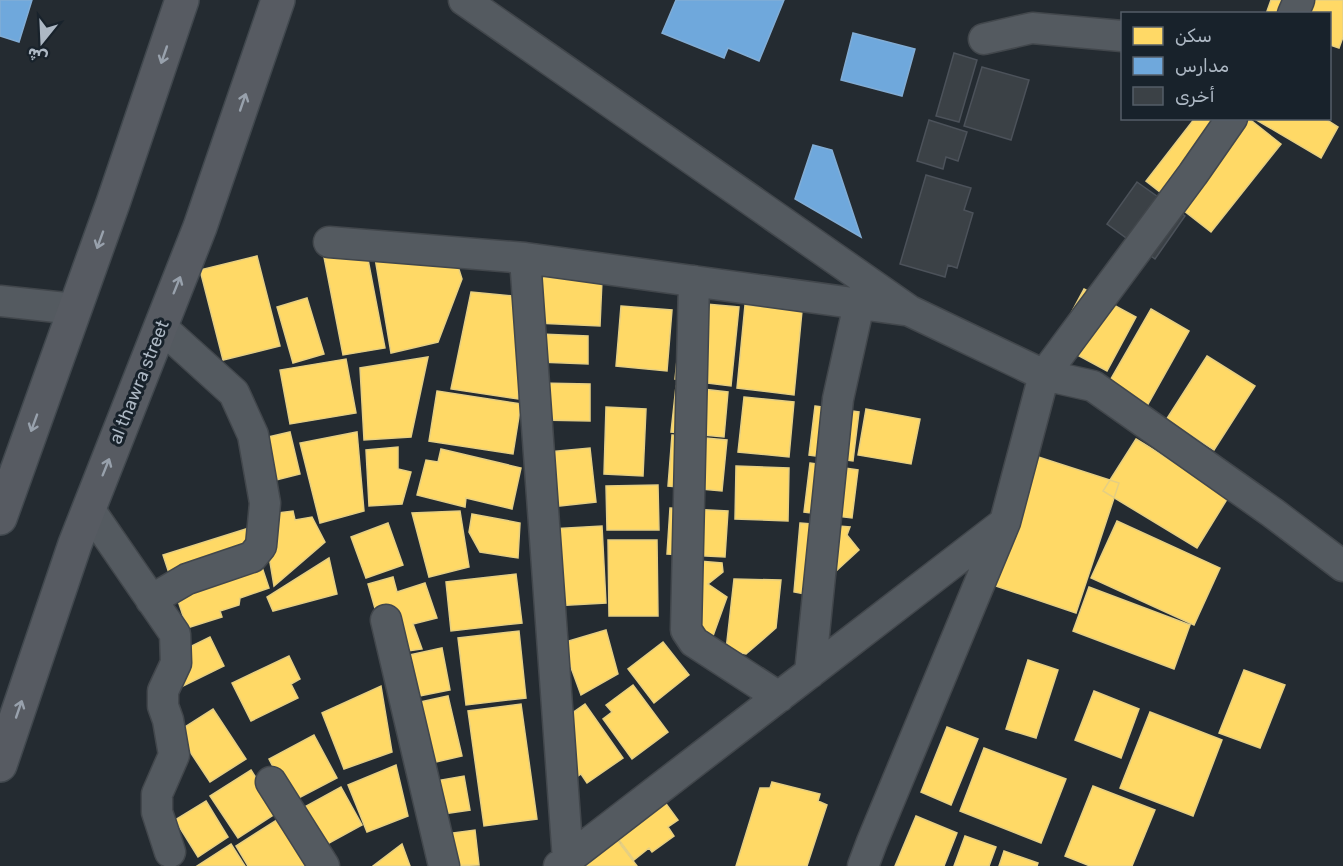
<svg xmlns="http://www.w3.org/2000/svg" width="1343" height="866" font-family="Rubik,'Noto Naskh Arabic',sans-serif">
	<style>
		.homes { fill: #ffd966; stroke: #e6cf82; stroke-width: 1.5 }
		.schools { fill: #6fa8dc; stroke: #82add5; stroke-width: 1.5 }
		.building { fill: #3b4146; stroke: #4c525a; stroke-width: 1.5 }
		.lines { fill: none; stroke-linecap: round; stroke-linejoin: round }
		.minor-casing { stroke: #42474c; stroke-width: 33 }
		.major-casing { stroke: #41484e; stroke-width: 36 }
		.minor { stroke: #545a60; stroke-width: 30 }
		.major { stroke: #575b62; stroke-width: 33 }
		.oneway { stroke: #98a1ac }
		.labels { text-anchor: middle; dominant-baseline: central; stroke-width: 6; stroke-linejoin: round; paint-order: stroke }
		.street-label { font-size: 18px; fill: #adb8c4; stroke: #18222b }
	</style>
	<rect width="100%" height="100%" fill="#242b31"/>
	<path class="homes" d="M1271 0H1343V37L1339 48 1330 45V14H1266Z
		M1195 118H1248L1281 144 1211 232 1146 181Z
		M1253 118H1324L1338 127 1321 158Z
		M366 249 385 348 343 355 324 257Z
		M257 256 280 346 223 360 200 270Z
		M375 258 456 260 462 279 438 342 391 353Z
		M539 277 602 280 600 326 536 323Z
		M1084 289 1136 317 1107 371 1055 343Z
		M471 292 522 297 518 399 451 389Z
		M307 298 324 354 293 363 277 307Z
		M683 302 739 307 731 386 675 379Z
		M745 305 802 311 794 395 737 388Z
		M621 306 672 310 667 371 616 366Z
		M1151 309 1189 331 1147 406 1108 384Z
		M540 334 588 336V364L539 362Z
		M1207 356 1255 386 1214 450 1166 420Z
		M428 357 411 437 364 440 360 368Z
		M346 359 356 413 290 424 280 370Z
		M539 383 590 384V421L539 420Z
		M676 386 728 392 724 437 671 432Z
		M437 391 521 404 513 454 429 441Z
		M744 397 794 402 789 457 738 452Z
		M815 406 859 412 853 461 809 455Z
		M606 407 646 409 643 476 604 474Z
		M866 409 920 419 911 464 858 455Z
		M290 432 300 474 256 485 246 442Z
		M357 432 364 511 320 523 300 443Z
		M672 435 727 440 722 491 668 486Z
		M1136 439 1229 496 1197 548 1103 491Z
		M398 447V469L411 472 402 504 369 506 366 450Z
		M590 448 596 502 542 508 537 453Z
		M441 449 521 468 512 509 466 498 465 507 417 495 426 460 438 462Z
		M1026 453 1119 483 1076 613 984 582Z
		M810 463 858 470 852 518 804 512Z
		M736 466 789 468 788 521 735 519Z
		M658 485 659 530H607L606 486Z
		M670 508 728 511 725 557 667 554Z
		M293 511 295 520 312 517 325 542 274 586 262 515Z
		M460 511 469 567 429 577 412 513Z
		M472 514 520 523 518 558 480 552 469 532Z
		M1117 521 1220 568 1194 625 1091 578Z
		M388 523 403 565 366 578 351 537Z
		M800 523 850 527 847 535 859 550 810 595 794 592Z
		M602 526 606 603 553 606 550 529Z
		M249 528 269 588 240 598 239 605 220 611 222 617 187 628 163 555Z
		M608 540H657L658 616H609Z
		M329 558 337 594 273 611 267 597Z
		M675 559 722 563 723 572 708 584 727 597 713 636 675 613Z
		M516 574 522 623 451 631 446 582Z
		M393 577 397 592 425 583 437 618 413 624 422 649 388 654 368 584Z
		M734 579 781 580 776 628 746 654 726 650Z
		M1089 587 1190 625 1174 669 1073 631Z
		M606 630 618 674 581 695 562 643Z
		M519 631 526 698 466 705 458 638Z
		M210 637 224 666 177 689 163 660Z
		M663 642 689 675 654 703 628 669Z
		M442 648 450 690 394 701 386 660Z
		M289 656 300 679 291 684 298 698 251 721 232 683Z
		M1028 660 1058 670 1036 738 1006 729Z
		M1244 670 1285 685 1260 748 1219 733Z
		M633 685 668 732 632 759 603 719 612 712 606 705Z
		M381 686 392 752 344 769 322 713Z
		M1094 691 1139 709 1121 758 1075 740Z
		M448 696 462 756 410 768 397 707Z
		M521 704 537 819 484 826 468 711Z
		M585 704 623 758 587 783 581 774 565 785 545 732Z
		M213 709 246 759 210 782 177 732Z
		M1150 712 1222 740 1193 816 1120 788Z
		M947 727 978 739 951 805 921 792Z
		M314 735 337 778 291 802 269 759Z
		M984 748 1066 779 1041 843 960 811Z
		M396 765 408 816 367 832 348 785Z
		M251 770 278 812 238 838 210 796Z
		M464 776 470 810 423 817 418 784Z
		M772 782 820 794 818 801 827 805 807 866H736L760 788H770Z
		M653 786 678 820 668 827 674 836 652 852 649 848 634 860 605 821Z
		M1093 786 1155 810 1132 866H1090L1065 856Z
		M341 787 362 825 320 848 299 810Z
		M206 801 228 837 198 857 175 820Z
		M283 816 314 866H248L236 846Z
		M916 816 957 833 944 866H895Z
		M605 824 637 866H553Z
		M475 830 479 865 435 866 431 836Z
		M965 836 996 847 989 866H954Z
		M231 844 245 866H197Z
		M402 844 410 866H373Z
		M1004 851 1038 863 1037 866H999Z"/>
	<path class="schools" d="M0 0H32L19 42 0 36Z
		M676 0H784L759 61 728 48 724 58 662 33Z
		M853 33 915 49 902 96 841 80Z
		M813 145 832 150 861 237 795 199Z"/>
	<path class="building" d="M954 53 977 60 959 122 936 116Z
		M982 67 1029 80 1011 140 964 126Z
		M929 120 967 132 958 161 946 157 943 169 917 161Z
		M926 175 971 188 964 210 973 213 957 268 948 265 945 277 900 264Z
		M1137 182 1185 216 1155 259 1107 224Z"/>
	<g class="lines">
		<defs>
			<path id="minor" d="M464 0 910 311 1044 375 1093 386 1273 513 1343 566
				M1293 14 1299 0
				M984 39 1032 28 1122 36
				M329 242 525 258 904 310
				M525 258 568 860
				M694 281 686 630 694 642 779 697
				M0 301 75 309
				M89 509 175 634 176 663 163 691V706L168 720 174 755 157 794V812L170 852
				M151 600 187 579 252 557 261 546 265 503 253 435 234 393 161 327
				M386 620 444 866
				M810 673 838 399 859 304
				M271 782 324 866
				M559 866 1003 524
				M863 866 872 842 1005 522 1044 375 1193 174 1232 118"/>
			<path id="major" d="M0 518 113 203 182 0
				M0 765 75 544 200 227 278 0"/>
		</defs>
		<use href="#minor" class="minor-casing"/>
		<use href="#major" class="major-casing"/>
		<use href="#minor" class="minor"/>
		<use href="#major" class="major"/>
	</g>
	<defs><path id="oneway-shaft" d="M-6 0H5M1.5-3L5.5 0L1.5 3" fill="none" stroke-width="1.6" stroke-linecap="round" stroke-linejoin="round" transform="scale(1.5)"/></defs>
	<g class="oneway">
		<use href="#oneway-shaft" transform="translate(164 55) rotate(109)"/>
		<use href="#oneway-shaft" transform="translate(243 102) rotate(-71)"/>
		<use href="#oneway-shaft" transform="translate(100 240) rotate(110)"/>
		<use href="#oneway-shaft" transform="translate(177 285) rotate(-68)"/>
		<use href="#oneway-shaft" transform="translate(34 423) rotate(110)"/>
		<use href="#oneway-shaft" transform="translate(106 467) rotate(-68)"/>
		<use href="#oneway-shaft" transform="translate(19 709) rotate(-71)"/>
	</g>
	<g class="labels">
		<g class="street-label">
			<text transform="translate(139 382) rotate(-68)">al thawra street</text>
		</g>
	</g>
	<rect x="1121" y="12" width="210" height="108" fill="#18222b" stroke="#545e68" stroke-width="1.5"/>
	<rect x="1133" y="27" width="30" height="18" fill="#ffd966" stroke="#545e68" stroke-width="1.5"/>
	<text x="1175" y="42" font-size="18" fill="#adb8c4">سكن</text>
	<rect x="1133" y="57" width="30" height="18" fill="#6fa8dc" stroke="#545e68" stroke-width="1.5"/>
	<text x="1175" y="72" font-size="18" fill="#adb8c4">مدارس</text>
	<rect x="1133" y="87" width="30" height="18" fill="#3b4146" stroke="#545e68" stroke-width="1.5"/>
	<text x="1175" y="102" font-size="18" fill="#adb8c4">أخرى</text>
	<g transform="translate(42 42) rotate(198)" stroke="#18222b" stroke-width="4.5" paint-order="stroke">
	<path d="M0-4.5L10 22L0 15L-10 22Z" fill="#adb8c4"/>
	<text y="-9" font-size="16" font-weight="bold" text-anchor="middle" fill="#adb8c4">ش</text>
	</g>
</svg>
